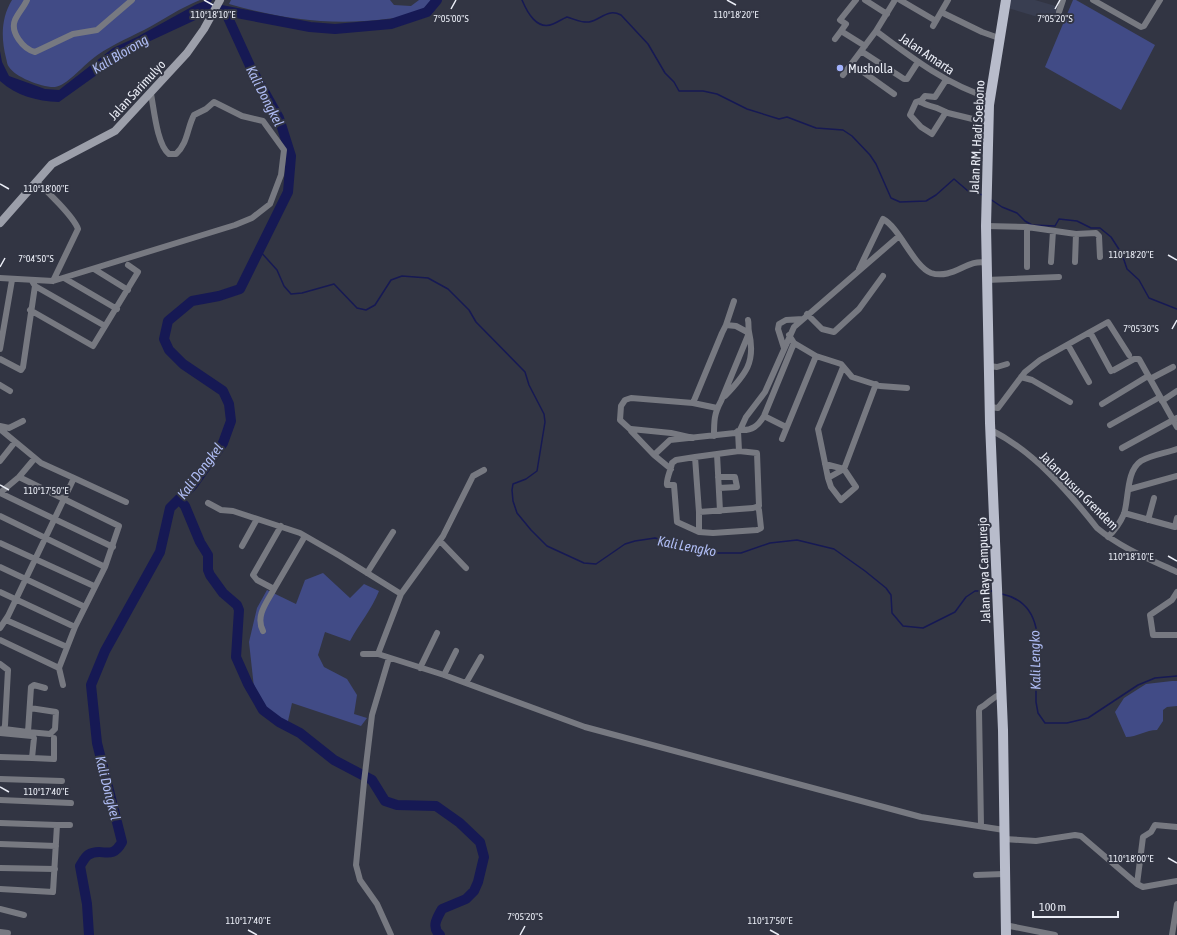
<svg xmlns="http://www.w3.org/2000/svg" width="1177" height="935" font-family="'Asap Condensed',sans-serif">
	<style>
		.built { fill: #393e51 }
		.green { fill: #414b86 }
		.water { fill: #161954 }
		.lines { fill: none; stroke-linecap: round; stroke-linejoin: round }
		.stream { stroke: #161954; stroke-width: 1.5 }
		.river { stroke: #161954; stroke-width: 10 }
		.street { stroke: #777981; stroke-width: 6 }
		.secondary { stroke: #9c9faa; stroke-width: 8 }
		.primary { stroke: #b8bccb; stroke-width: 10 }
		.ticks { fill: none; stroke: #eaedf6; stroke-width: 1.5 }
		.poi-dot { fill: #a2b2fd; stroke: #323543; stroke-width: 1.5 }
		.labels { text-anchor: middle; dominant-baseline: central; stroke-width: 4; stroke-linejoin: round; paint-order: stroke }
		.street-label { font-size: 13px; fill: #eaedf6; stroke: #323543 }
		.poi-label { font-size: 13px; fill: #eaedf6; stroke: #323543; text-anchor: start }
		.water-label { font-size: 14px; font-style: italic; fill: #afbcf4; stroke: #323543 }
		.ticks-label { font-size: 10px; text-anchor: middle; fill: #eaedf6; stroke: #323543; stroke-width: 4; stroke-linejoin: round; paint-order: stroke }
	</style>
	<rect width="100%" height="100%" fill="#323543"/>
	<path class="built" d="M1010 0H1035L1059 7 1055 22 1008 8Z"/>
	<path class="green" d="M12 0H200C180 8 163 20 144 30 126 39 107 47 91 60 82 67 66 86 55 87 43 88 15 77 9 67 7 65 7 61 6 58 1 38 1 18 12 0Z
		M231 0H390L394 5 411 6 419 0H433C428 4 424 9 419 12 410 17 396 18 386 19 330 26 283 19 229 4Z
		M1073 0H1076L1155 45 1121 110 1045 67Z
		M323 573 350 598 364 584 379 591C372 609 359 624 350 641L325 632 318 655 324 667 347 679 357 695 354 714 367 718 361 726 292 703 286 730 256 706 249 642 257 608 267 590 296 604 305 580Z
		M1172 681H1177V706L1167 707 1163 710V721L1157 730C1146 730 1137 737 1126 737L1115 712 1124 698 1146 684Z"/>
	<path class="water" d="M207 0H212L204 16 133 49 59 102C36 101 17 96 0 81V51L2 62 9 76 45 89 59 90 113 48 137 37 195 5Z"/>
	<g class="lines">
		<path class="stream" d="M522 0C527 12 537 31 553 24 558 22 562 19 567 17 575 19 580 23 589 22 601 20 607 8 621 15L648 44 665 73 674 82 679 91H703L717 94 747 109 779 119 787 117 816 128 843 130 852 136 870 155 876 164 891 198 900 202 926 201 936 195 954 179 968 191 983 195
			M990 199 1002 207 1017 213 1025 221 1032 225 1055 226 1059 219 1077 221 1091 228H1100L1111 237 1122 254 1127 269 1139 280 1149 298 1177 309
			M259 250 277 270 284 286 291 294 302 293 334 284 357 308 366 310 375 305 391 280 402 276 428 278 448 289 469 310 476 322 525 372 529 385 544 414 545 422 537 471 526 479 513 484 512 490 513 501 517 513 531 530 547 546 584 563 596 564 625 544 635 541 655 538 711 553H741L770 543 797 540 834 549 865 571 886 588 891 595 892 613 903 626 923 628 955 612 966 597 975 591H992
			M1002 594C1021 598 1032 609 1036 628V702L1038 713 1045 723H1067L1088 718 1138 685 1155 678 1177 676"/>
		<path class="river" d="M197 11 205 7 310 27 335 29 391 24 427 12 437 0
			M179 499 185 506 200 542 208 555V570L210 575 223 593 237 605 239 610 236 657 248 684 263 710 279 722 300 733 334 760 372 780 385 801 397 805 436 806 460 823 480 842 484 857 478 882 474 891 466 899 442 909C437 918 431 927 440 935
			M89 935 87 904 80 866C82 863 85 857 88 855 102 846 111 862 122 842L97 743 91 685 105 651 160 552 170 508 192 486 223 443 231 421 229 404 223 391 183 364 169 350 164 339 168 321 192 301 219 296 240 289 288 192 291 156 279 118 251 68 225 11"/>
		<path class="street" d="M27 0C24 7 18 13 15 20 10 32 23 49 35 52L73 34 97 30 132 0
			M856 0 840 20 846 24 841 31 865 46
			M865 0 887 14
			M900 0 936 21
			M1093 0 1141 27 1144 26 1160 0
			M941 12 982 32 999 38
			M1059 12 1063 0
			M933 26 948 0
			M876 31C912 58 947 85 990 98
			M835 39 841 31
			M861 51 904 79H907L918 62
			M852 64 894 94
			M843 75 876 31 895 0
			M920 102 925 96 935 97 946 80
			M946 112 932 134 921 127 910 115 916 102 919 101C925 105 930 106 937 108L948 113 989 123
			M36 181C46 190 74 217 78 229L53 281
			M986 226 1027 227 1076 234 1096 233 1099 236 1100 257
			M1027 227V267
			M1051 262 1053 231
			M1075 262 1076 234
			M94 269 128 290
			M859 269 883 219C899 227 914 267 931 273 953 280 968 258 986 263
			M0 278 53 281 235 225 252 218 270 204 281 175 284 150 263 121 242 116 214 102 206 109 194 115C187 128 188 143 176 154H169C157 145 154 109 151 94
			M64 278 117 309
			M986 280 1059 277
			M35 286 105 326
			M30 310 93 346 138 272 128 265
			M807 314 822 329 834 332 859 309 883 276
			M726 325 734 301
			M1090 332 1108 322 1129 355
			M1068 345 1089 382
			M784 348 778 329 779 324 786 320 803 319
			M0 349 12 280
			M816 356 841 364 852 377 880 386 907 388
			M0 359 21 370 23 367 35 286 32 281
			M989 366 997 367 1007 364
			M1114 370 1134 359H1139L1177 427
			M1021 377 1032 380 1070 402
			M1150 379 1173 367
			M0 385 10 391
			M725 396C746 374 756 362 749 332 748 328 749 324 748 320
			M1162 401 1177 391
			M1102 404 1148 376
			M990 407 998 408 1025 372 1040 360 1090 332 1111 371
			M764 416 786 427
			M1110 425 1160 397
			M0 426 9 428 23 421
			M0 429 41 463 74 478 8 616 0 628
			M631 430 620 420 621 406 625 400 631 398 693 403
			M740 430C752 431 758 426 764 416L794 343 789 335
			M991 430C1033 451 1068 491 1097 528 1121 548 1149 559 1177 572
			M738 431 739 451 757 453 759 506 753 508 699 512 695 457 739 451
			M714 436C714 421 714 414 721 401L749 333 736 326 726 325 722 333 693 403 717 408
			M693 438 671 433 631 429V431L654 455 670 440 735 433 740 430 746 417 765 392 794 327 898 237
			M782 439 816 356 794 343
			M1122 448 1177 418
			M717 454 720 511
			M654 455 671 469
			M695 457 676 460 672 463C671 470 666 479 667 485H674L677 522 699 532V512
			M0 461 15 442
			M825 464 844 469 856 487 841 500 831 487 828 478 818 429 843 367
			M19 477 119 526 105 567 75 627 59 668
			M718 477H735L737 487 719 488
			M74 478 126 502
			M828 478 844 469 876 384
			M1130 489 1177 476
			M0 493 113 547
			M0 493 19 477 35 458
			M208 503 221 510 233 511 300 533 340 556 401 594 378 654 444 675 585 727 921 817 1004 830
			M1124 513 1175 527 1177 518
			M0 516 105 567
			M1148 520 1154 498
			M699 532 713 533 757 530 761 528 759 510 757 507
			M1108 537C1115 530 1120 523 1124 514 1129 498 1126 471 1141 461 1151 455 1166 453 1177 449
			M440 541 466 568
			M0 543 94 586
			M242 546 257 519
			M0 567 85 607
			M367 573 393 532
			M274 589 305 536
			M0 592 75 627
			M1177 592 1172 600 1150 615 1153 635H1177
			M401 594 443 536 473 476 484 470
			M6 620 67 647
			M263 631C255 616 267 602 274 589L257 580 253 575 281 526
			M0 640 59 668 63 685
			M363 654H378
			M389 658 372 715 364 782 356 865 360 880 377 904 391 935
			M0 664 8 670 5 725 4 729H2
			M420 668 437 633
			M444 675 456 651
			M466 683 481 657
			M4 729 28 732 31 687 34 685 45 688
			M28 732 50 734 55 729 56 712 30 708
			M0 733 32 736 34 738 32 758 0 757
			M32 758 54 759V738
			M0 779 62 781
			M0 800 71 803
			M0 823 57 825
			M981 826 979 711 980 708C990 703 990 698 1001 694
			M1004 839 1036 841 1075 835 1081 836 1137 884 1143 837 1151 832 1155 825 1177 827
			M0 844 56 846
			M0 868 55 869
			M976 875 1004 874
			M1137 884 1143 887 1177 881
			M0 889 53 892 57 825H70
			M0 909 24 915
			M1005 925 1055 935
			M0 932 8 933
			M1172 935 1177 904"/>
		<path class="secondary" d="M0 223 52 164 115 131 187 53 204 29 220 0"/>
		<path class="primary" d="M1006 935 1003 730 990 423 986 226 989 105 1006 0"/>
	</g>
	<path class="ticks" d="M204 0 213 5M727 0 736 5M451 9 456 0M1055 9 1060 0M0 184 9 189M1168 255 1177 260M0 267 5 258M1172 329 1177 320M0 485 9 490M1168 556 1177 561M0 787 9 792M1168 858 1177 863M248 930 257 935M770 930 779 935M520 935 525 926"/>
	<circle class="poi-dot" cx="840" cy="68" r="4"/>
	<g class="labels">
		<g class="street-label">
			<text transform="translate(927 54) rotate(34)">Jalan Amarta</text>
			<text transform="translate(137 90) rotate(-47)">Jalan Sarimulyo</text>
			<text transform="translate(977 137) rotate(-87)">Jalan RM. Hadi Soebono</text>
			<text transform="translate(1079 491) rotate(45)">Jalan Dusun Grendem</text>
			<text transform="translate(984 570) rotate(-92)">Jalan Raya Campurejo</text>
		</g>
		<g class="poi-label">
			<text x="848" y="68">Musholla</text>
		</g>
		<g class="water-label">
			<text transform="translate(120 54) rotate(-31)">Kali Blorong</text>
			<text transform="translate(265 96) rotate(63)">Kali Dongkel</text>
			<text transform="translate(200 471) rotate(-53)">Kali Dongkel</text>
			<text transform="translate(687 546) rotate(11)">Kali Lengko</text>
			<text transform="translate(1035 660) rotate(-91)">Kali Lengko</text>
			<text transform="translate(108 788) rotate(76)">Kali Dongkel</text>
		</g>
	</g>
	<g class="ticks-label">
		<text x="213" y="18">110°18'10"E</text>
		<text x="736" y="18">110°18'20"E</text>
		<text x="451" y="22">7°05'00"S</text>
		<text x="1055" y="22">7°05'20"S</text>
		<text x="46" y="192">110°18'00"E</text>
		<text x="1131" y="258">110°18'20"E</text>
		<text x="36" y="262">7°04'50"S</text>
		<text x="1141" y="332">7°05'30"S</text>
		<text x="46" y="494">110°17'50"E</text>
		<text x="1131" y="560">110°18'10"E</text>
		<text x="46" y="795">110°17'40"E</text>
		<text x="1131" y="862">110°18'00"E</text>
		<text x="525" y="920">7°05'20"S</text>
		<text x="248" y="924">110°17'40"E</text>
		<text x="770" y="924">110°17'50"E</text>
	</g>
	<path d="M1033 911v6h85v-6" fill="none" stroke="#eaedf6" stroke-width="2"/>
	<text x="1039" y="911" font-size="12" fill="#eaedf6" stroke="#323543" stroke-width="3" paint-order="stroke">100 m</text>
</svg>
